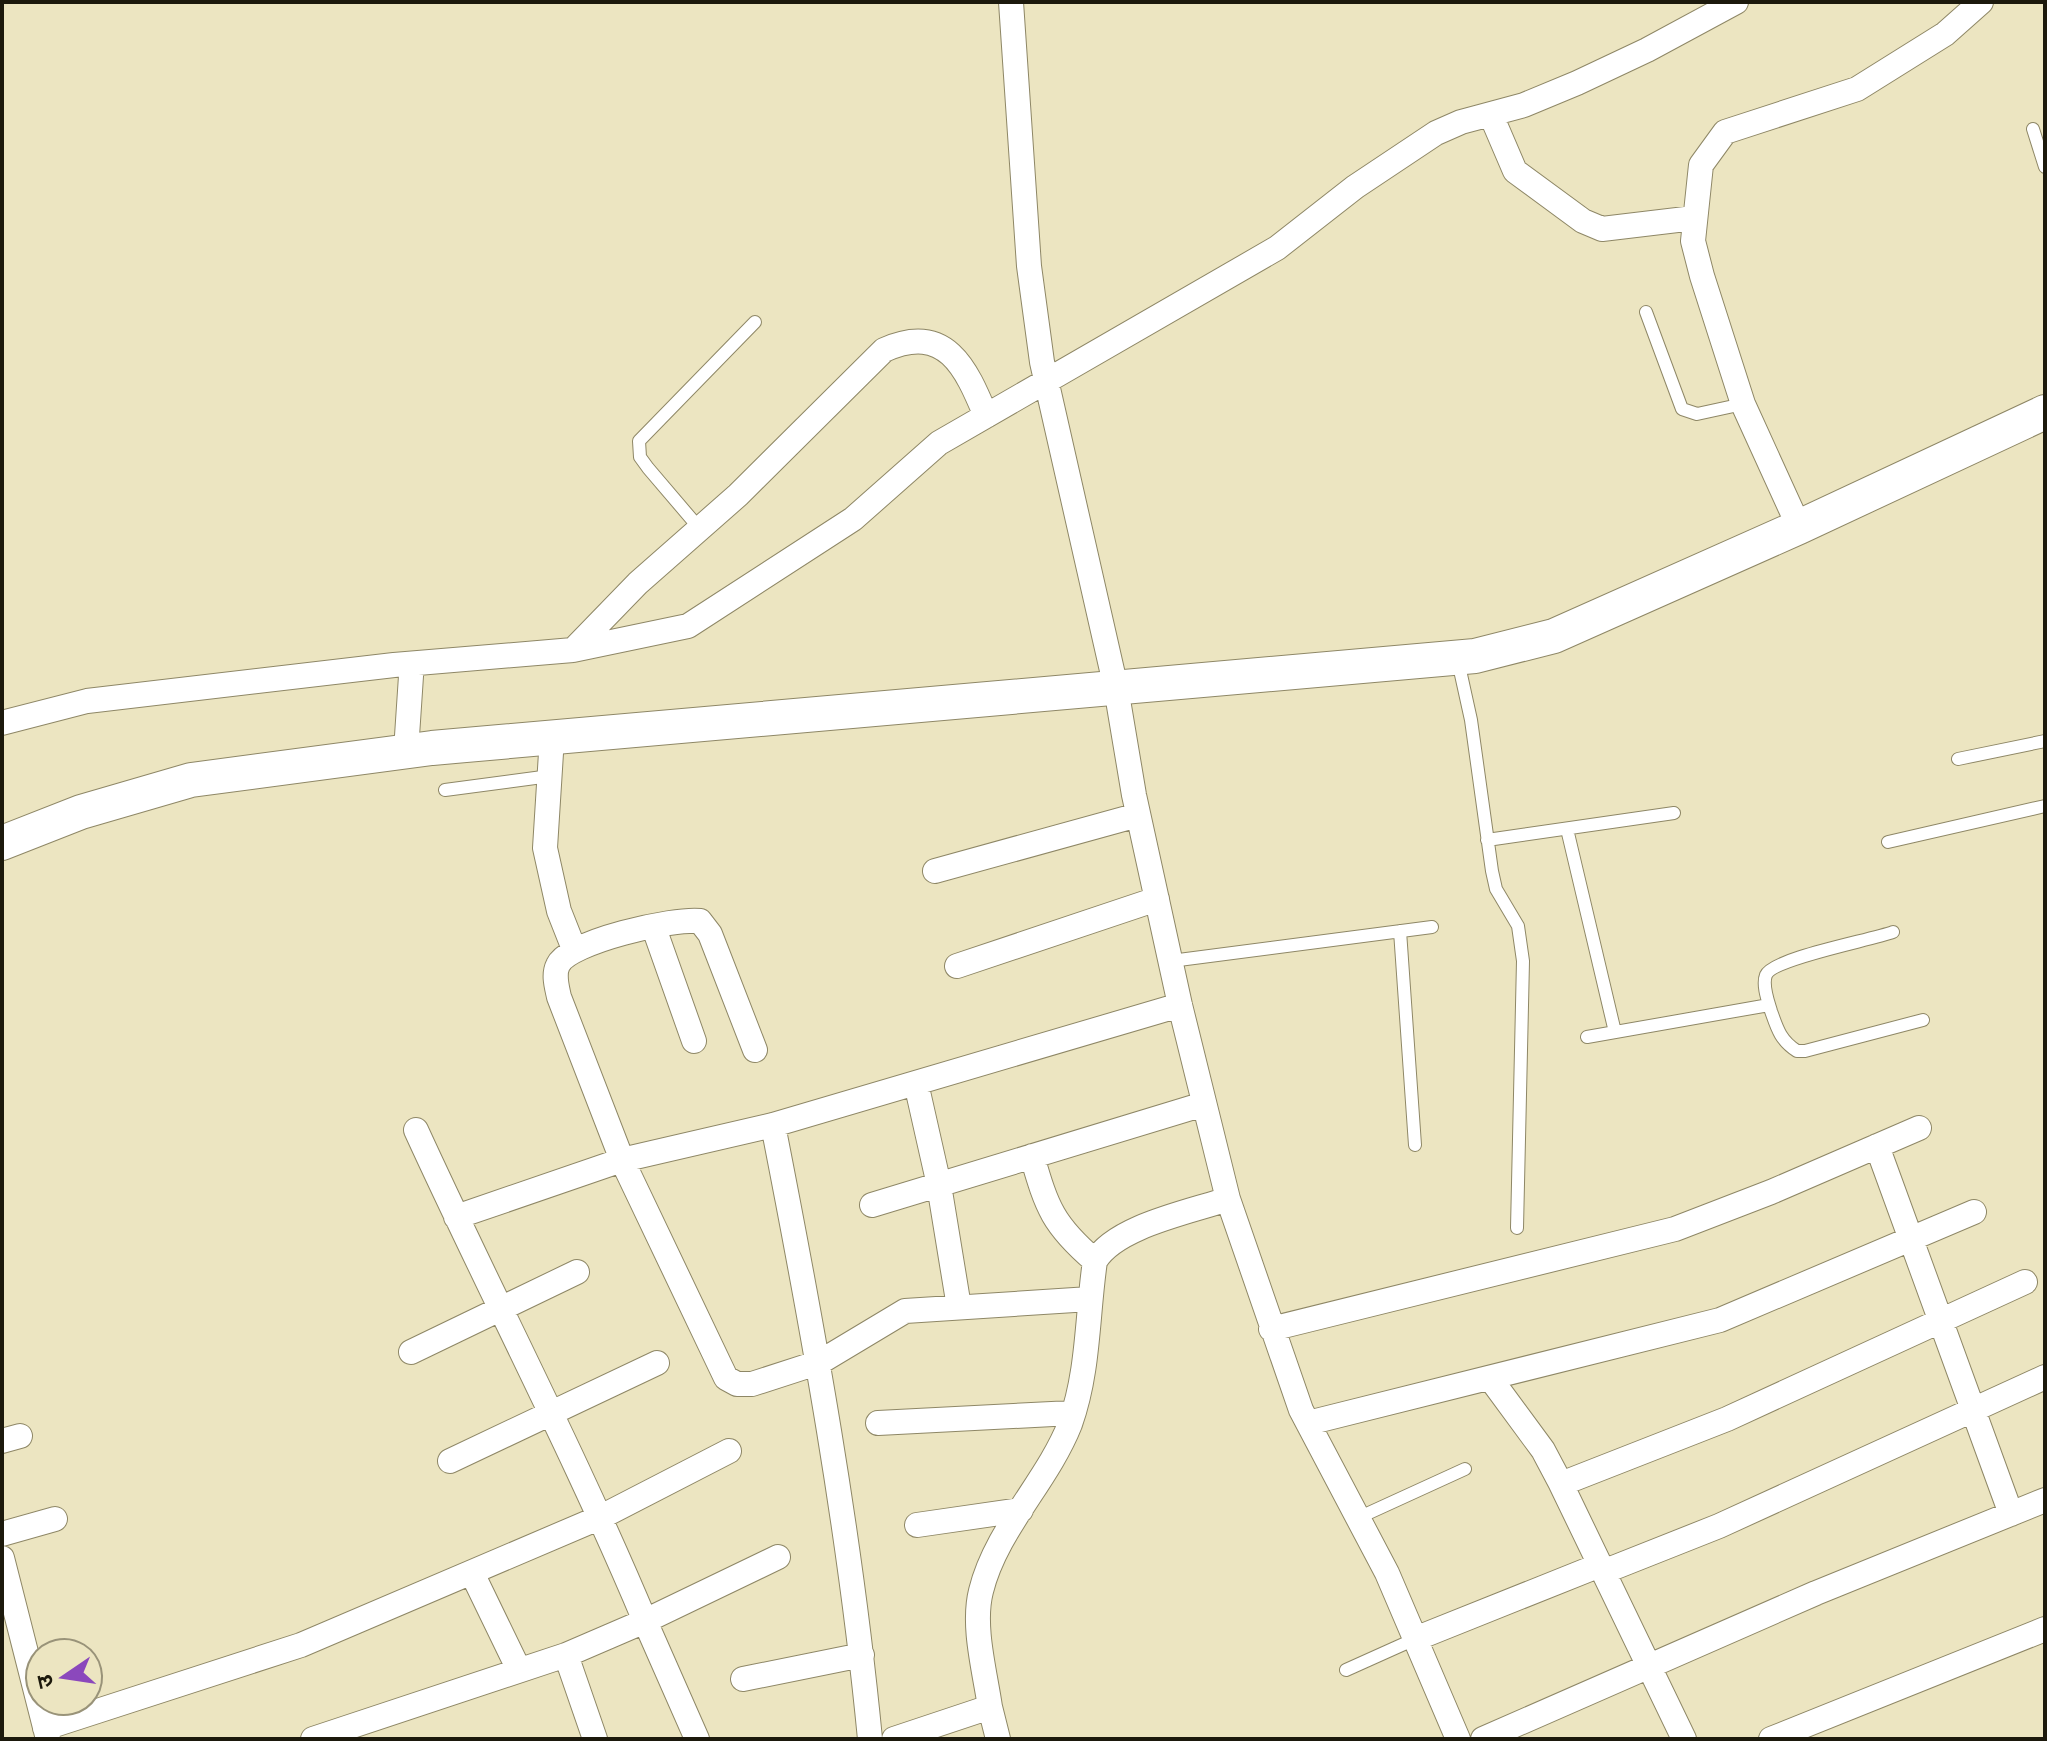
<svg xmlns="http://www.w3.org/2000/svg" width="2047" height="1741" font-family="Arial,'Noto Sans Devanagari',sans-serif">
	<style>
		.lines { fill: none; stroke-linecap: round; stroke-linejoin: round }
		.service-casing { stroke: #8e8766; stroke-width: 14 }
		.minor-casing { stroke: #8e8766; stroke-width: 26 }
		.secondary-casing { stroke: #8e8766; stroke-width: 36 }
		.service { stroke: #fff; stroke-width: 12 }
		.minor { stroke: #fff; stroke-width: 24 }
		.secondary { stroke: #fff; stroke-width: 34 }
	</style>
	<rect width="100%" height="100%" fill="#ece5c1"/>
	<g class="lines">
		<defs>
			<path id="service" d="M2033 129 2045 167
				M1646 312 1682 409 1697 414 1743 404
				M700 529 648 468 640 457 639 441 755 322
				M1458 661 1471 720 1492 871 1496 889 1518 926 1523 961 1517 1228
				M1958 759 2045 741
				M445 790 550 776
				M1567 829 1615 1032
				M1487 840 1674 813
				M1888 842 2045 806
				M1400 931 1415 1145
				M1893 932C1872 940 1773 958 1766 975 1762 985 1768 1001 1771 1011 1777 1028 1780 1040 1797 1051H1805L1923 1020
				M1171 961 1432 927
				M1587 1037 1769 1005
				M1360 1517 1465 1469
				M1346 1670 1415 1639"/>
			<path id="minor" d="M1491 115 1515 171 1583 221 1602 229 1694 218
				M1799 527 1743 404 1702 276 1693 241 1701 165 1725 132 1857 89 1945 34 1981 2
				M573 650 638 583 738 495 884 350C946 322 966 368 986 416
				M2 723 87 701 394 665 573 650 688 626 853 519 939 443 1277 248 1355 187 1436 133 1461 122 1524 105 1577 83 1647 50 1736 2
				M552 737 545 848 559 911 574 949
				M406 751 411 676
				M935 871 1138 815
				M654 928 694 1041
				M957 966 1157 899
				M755 1050 710 934 700 921C674 918 569 941 558 965 553 975 557 987 559 997L622 1160 726 1378 737 1384H752L820 1362 905 1311 1090 1299
				M916 1083 939 1185 959 1307
				M773 1125C813 1329 850 1532 870 1739
				M416 1130C491 1294 575 1454 645 1621L778 1557
				M1877 1146 2011 1514
				M1032 1156C1047 1208 1053 1225 1095 1261
				M1228 1199 1301 1410 1387 1573 1458 1739
				M872 1205 1204 1104
				M456 1217 622 1160 773 1125 1180 1005
				M1271 1329 1675 1229 1771 1192 1919 1128
				M411 1352 577 1272
				M1490 1378 1543 1450 1561 1484 1684 1739
				M878 1423 1072 1413
				M1308 1423 1720 1320 1974 1212
				M2 1441 20 1436
				M450 1461 657 1363
				M1561 1484 1727 1419 2025 1282
				M917 1525 1021 1510
				M2 1534 55 1519
				M2 1558 48 1739
				M1603 1572 1719 1526 2045 1377
				M472 1573 519 1670
				M1415 1639 1600 1565
				M566 1655 595 1739
				M743 1679 862 1655
				M990 1707 998 1739
				M45 1728 301 1645 601 1517 729 1451
				M313 1739 566 1655 645 1621 697 1739
				M894 1739 990 1707C985 1672 972 1626 981 1591 996 1530 1047 1482 1070 1424 1089 1371 1087 1315 1095 1261 1116 1226 1190 1212 1228 1199L1180 1005 1134 795 1116 688 1042 362 1029 266 1011 2
				M1483 1739 1816 1593 2045 1500
				M1771 1739 2045 1629"/>
			<path id="secondary" d="M2 843 81 812 191 780 432 748 1475 656 1554 636 1799 527 2045 412"/>
		</defs>
		<use href="#service" class="service-casing"/>
		<use href="#minor" class="minor-casing"/>
		<use href="#secondary" class="secondary-casing"/>
		<use href="#service" class="service"/>
		<use href="#minor" class="minor"/>
		<use href="#secondary" class="secondary"/>
	</g>
	<rect width="2047" height="1741" fill="none" stroke="#1c190c" stroke-width="8"/>
	<g transform="translate(64 1677) rotate(257)"><circle r="38" fill="#ece5c1" stroke="#999379" stroke-width="2"/>
	<path d="M0-6L14 30L0 20L-14 30Z" fill="#8b48bc"/>
	<text y="-12" font-size="22" font-weight="bold" text-anchor="middle" fill="#1c190c">उ</text>
	</g>
</svg>
